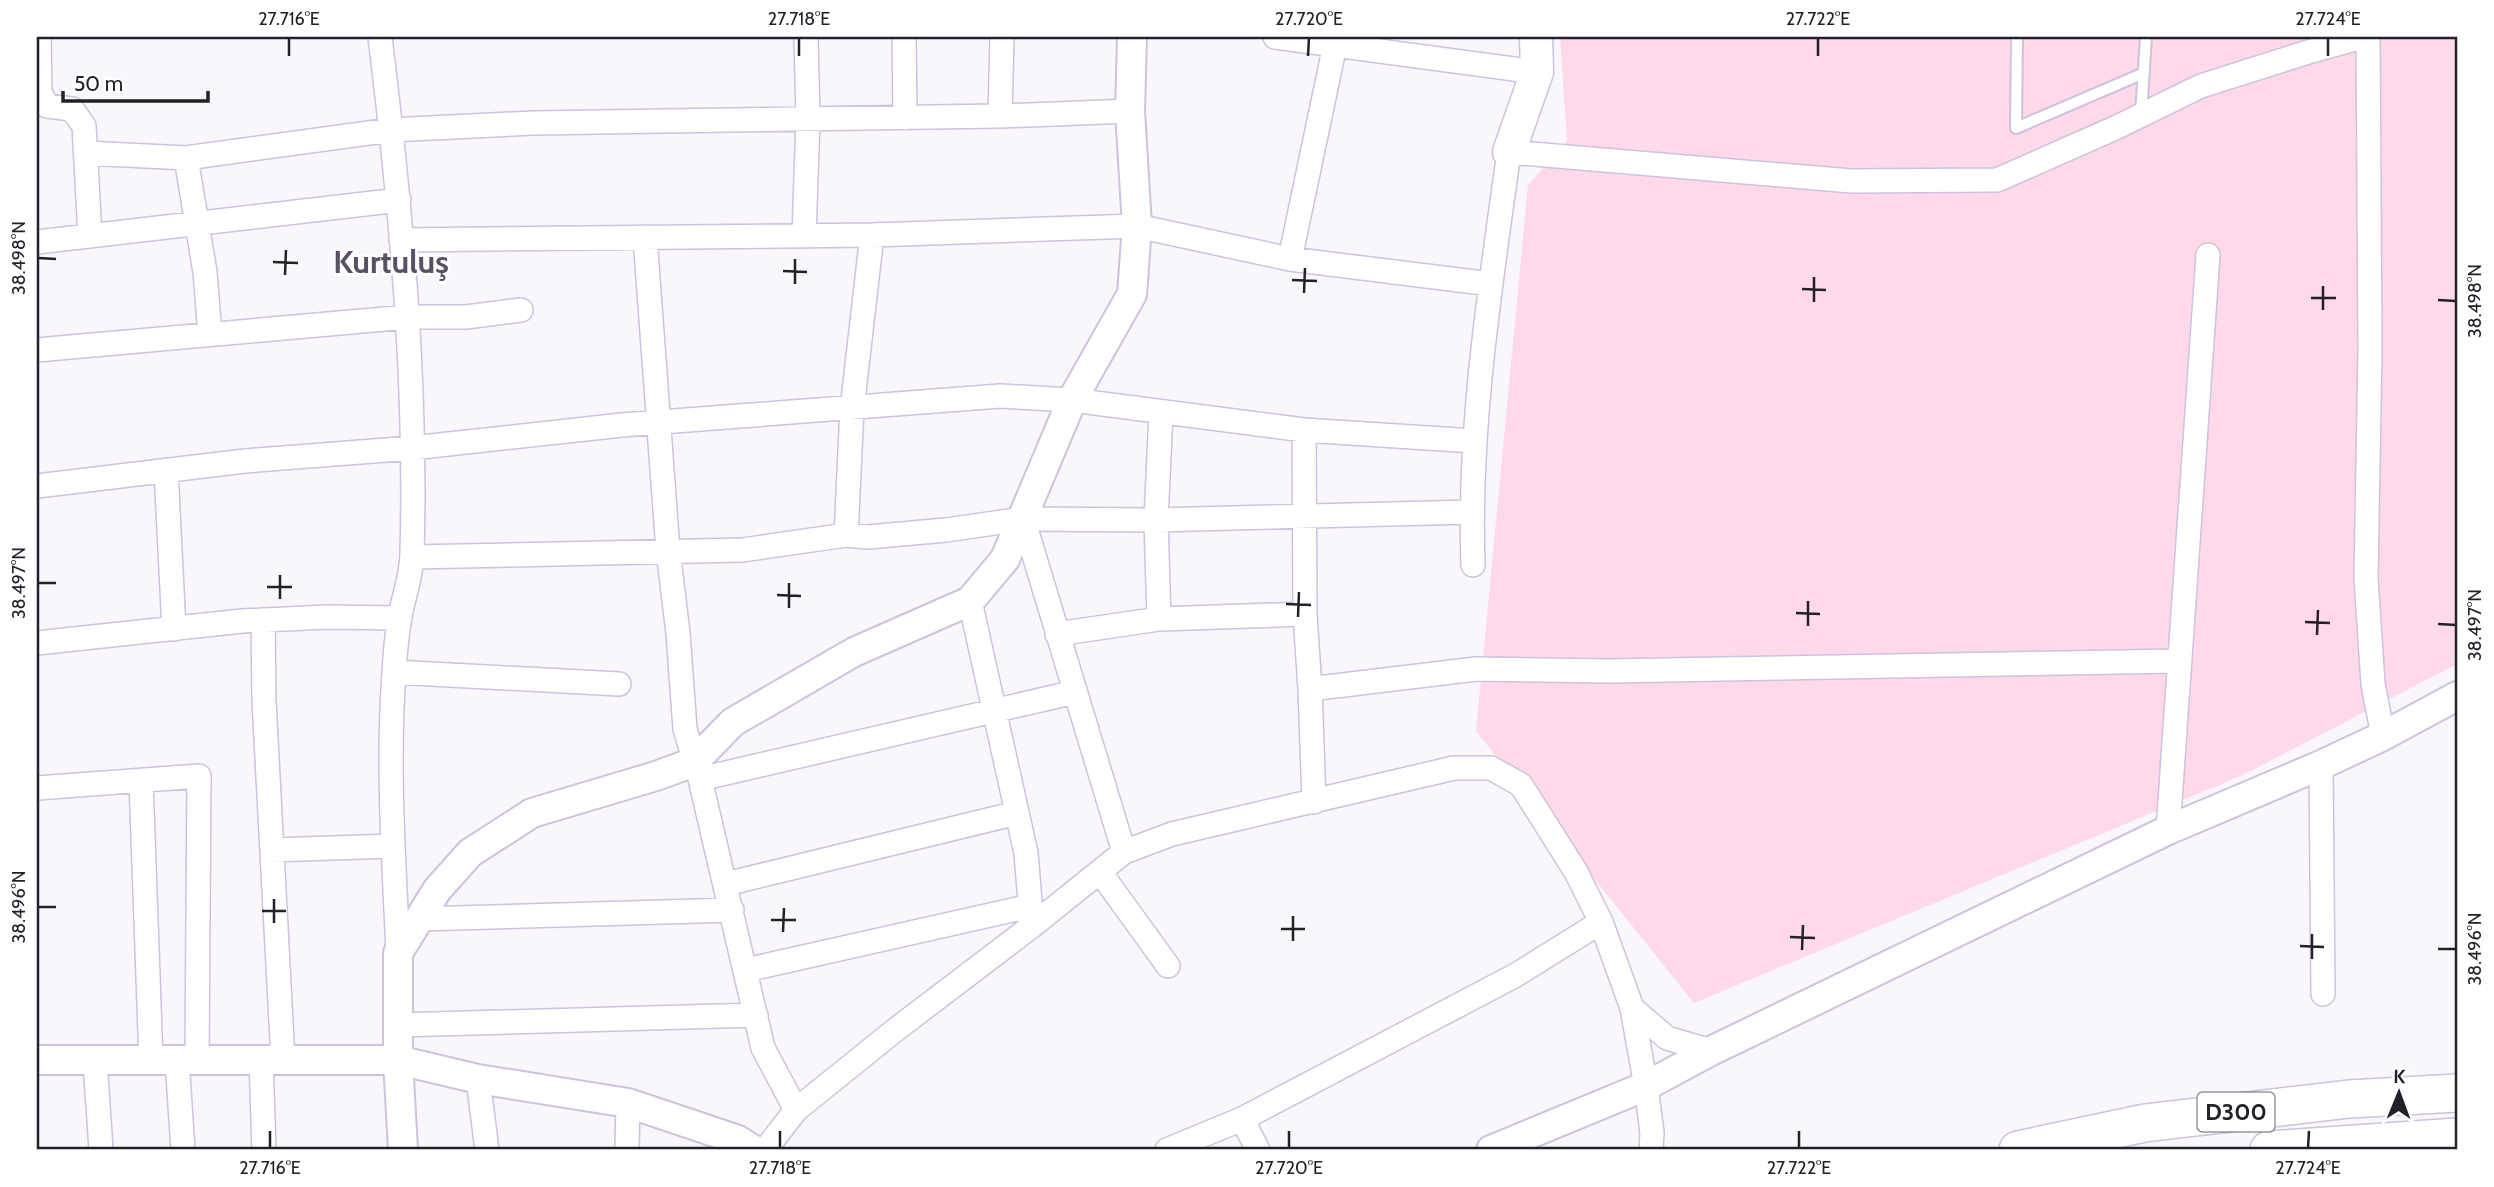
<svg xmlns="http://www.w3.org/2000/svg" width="2494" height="1187" font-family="Cabin,sans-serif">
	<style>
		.green { fill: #fed9e9 }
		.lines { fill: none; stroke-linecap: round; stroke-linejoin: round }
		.service-casing { stroke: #cec2dd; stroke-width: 14 }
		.minor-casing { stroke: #cec2dd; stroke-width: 26 }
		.tertiary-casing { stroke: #cec2dd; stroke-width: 32 }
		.secondary-casing { stroke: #cec2dd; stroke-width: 35 }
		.trunk-casing { stroke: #cec2dd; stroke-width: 40 }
		.service { stroke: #fff; stroke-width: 10 }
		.minor { stroke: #fff; stroke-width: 23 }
		.tertiary { stroke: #fff; stroke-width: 28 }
		.secondary { stroke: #fff; stroke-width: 32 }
		.trunk { stroke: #fff; stroke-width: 37 }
		.ticks { fill: none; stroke: #242029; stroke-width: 2.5 }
		.labels { text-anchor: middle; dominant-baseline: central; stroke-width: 5; stroke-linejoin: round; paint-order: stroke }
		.shield { fill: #fff; stroke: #666369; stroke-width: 2 }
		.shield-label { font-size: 23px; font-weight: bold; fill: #242029 }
		.district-label { font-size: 32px; font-weight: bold; fill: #5a5066; stroke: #fff }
		.neatline { fill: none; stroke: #242029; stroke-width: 2.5 }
		.ticks-label { font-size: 18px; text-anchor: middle; fill: #242029 }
	</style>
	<rect width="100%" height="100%" fill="#f9f6fc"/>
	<path class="green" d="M1560 37H2457V664L2243 775 1694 1003 1476 731 1528 185 1567 141Z"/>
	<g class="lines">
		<defs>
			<path id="service" d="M2017 37 2016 128 2144 73
				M2141 114 2146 37"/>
			<path id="minor" d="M39 37 40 92 47 106 72 109 84 126 90 236
				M380 37C401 208 417 381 412 553 412 574 404 595 400 616 397 634 395 654 394 673 387 767 394 860 398 953
				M904 37 905 118
				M1275 37 1537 72
				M2368 37 2370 348 2366 578 2373 684 2383 736
				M1000 116 1002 37
				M86 153 186 158 391 130 533 123 1000 116 1130 111
				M186 158 205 272 210 334
				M804 236 808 119 806 37
				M645 237 668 551 678 633 685 729 700 779 763 1048 796 1110
				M401 240 872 235 1137 226 1290 259 1491 284
				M37 242 399 200
				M1290 259 1335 45
				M37 350 407 317H466L521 310
				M1304 430 1305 614 1310 689 1314 802
				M166 470 174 629
				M37 486 245 461 412 448 622 425 1000 396 1072 400 1304 430 1474 441
				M1023 519 1156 520 1471 512
				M846 535 852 409 872 235
				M412 557 743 550 846 535 868 537 946 530 1023 519 1124 852
				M1473 565C1468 427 1490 289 1509 152L1851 181 1997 180 2115 128 2201 86 2308 52 2363 37
				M970 601 1026 853 1032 926
				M1159 619 1156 520 1161 412
				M263 620 264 701 283 1060
				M1057 634 1159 619 1305 614
				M37 643 242 621 327 617 400 618
				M394 672 619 684
				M1310 689 1476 669 1609 671 2179 661
				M2321 765 2323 994
				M700 779 1075 692
				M141 781 151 1060
				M37 788 199 776 197 1060
				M2168 830 2208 255
				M272 850 393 846
				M1100 872 1168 966
				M726 884 1017 813
				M420 919 732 910
				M746 970 1030 906
				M1632 1008 1667 1038 1711 1051
				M398 1025 756 1015
				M95 1060 101 1150
				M177 1060 183 1150
				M261 1060 264 1150
				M478 1079 487 1150
				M1242 1119 1258 1150
				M627 1150 628 1103
				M765 1150 796 1110 894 1031 1032 926 1124 852 1172 834 1454 768H1491L1521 785 1576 872 1601 922 1632 1008 1646 1086 1652 1133 1651 1150
				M1167 1150 1242 1119 1516 975 1601 922"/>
			<path id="tertiary" d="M37 1060H398L478 1079 628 1103 738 1140 754 1150
				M403 1150 398 1060V953L437 890 470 853 532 813 656 776 694 762 733 722 854 652 970 601 1005 559 1072 400 1132 294 1137 226 1130 111 1132 37
				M1491 1150 1646 1086 1711 1051 2168 830 2321 765 2383 736 2457 696"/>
			<path id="secondary" d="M1509 152 1537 72 1536 37"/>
			<path id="trunk" d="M2018 1150 2145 1123 2349 1099 2457 1093
				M2269 1150 2457 1137"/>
		</defs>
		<use href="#service" class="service-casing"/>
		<use href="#minor" class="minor-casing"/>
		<use href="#tertiary" class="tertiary-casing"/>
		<use href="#secondary" class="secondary-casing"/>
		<use href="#trunk" class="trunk-casing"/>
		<use href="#service" class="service"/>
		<use href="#minor" class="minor"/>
		<use href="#tertiary" class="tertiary"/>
		<use href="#secondary" class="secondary"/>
		<use href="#trunk" class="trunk"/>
	</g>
	<path class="ticks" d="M289 56V38M799 56V38M1308 56 1309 38M1818 56V38M2328 56V38M38 258 56 259M273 262 298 263M783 271 807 272M285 275 286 250M1292 280 1317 281M795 284V259M1802 289 1826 290M1304 293 1305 268M2311 298H2336M2438 300 2456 301M1814 302V277M2323 310V286M38 583H56M267 587H292M777 595 801 596M280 599V575M1286 604 1311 605M789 608V583M1796 613 1820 614M1298 617 1299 592M2305 622 2330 623M2438 624 2456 625M1808 626V601M2317 635 2318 610M38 907H56M262 911H286M771 920H796M274 923V899M1281 929H1305M783 932 784 908M1790 937 1815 938M1293 941V916M2300 946 2324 947M2438 949H2456M1802 950 1803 925M2312 959V934M270 1148V1131M780 1148V1131M1289 1148V1131M1799 1148V1131M2308 1148 2309 1131"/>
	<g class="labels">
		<rect class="shield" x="2197.5" y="1092.5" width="77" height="39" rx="5"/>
		<g class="shield-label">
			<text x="2236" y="1112">D300</text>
		</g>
		<g class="district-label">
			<text x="391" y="261">Kurtuluş</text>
		</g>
	</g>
	<rect width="2494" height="1187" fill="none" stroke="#ffffff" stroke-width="77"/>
	<g transform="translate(2399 1093) rotate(1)" stroke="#ffffff" stroke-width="5" paint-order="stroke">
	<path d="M0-5L12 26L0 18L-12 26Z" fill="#242029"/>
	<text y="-10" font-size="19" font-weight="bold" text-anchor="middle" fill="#242029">K</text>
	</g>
	<path d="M63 91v10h145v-10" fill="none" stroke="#242029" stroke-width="3.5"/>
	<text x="74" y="91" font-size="21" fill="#242029" stroke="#ffffff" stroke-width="5" paint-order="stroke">50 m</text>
	<rect x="38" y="38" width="2418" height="1110" class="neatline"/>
	<g class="ticks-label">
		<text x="289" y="25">27.716°E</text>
		<text x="799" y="25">27.718°E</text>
		<text x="1309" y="25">27.720°E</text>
		<text x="1818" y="25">27.722°E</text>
		<text x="2328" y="25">27.724°E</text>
		<text transform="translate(19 258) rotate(-90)" y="6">38.498°N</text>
		<text transform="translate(2475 301) rotate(-90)" y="6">38.498°N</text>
		<text transform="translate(19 583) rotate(-90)" y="6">38.497°N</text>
		<text transform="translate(2475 625) rotate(-90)" y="6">38.497°N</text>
		<text transform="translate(19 907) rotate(-90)" y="6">38.496°N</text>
		<text transform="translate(2475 949) rotate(-90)" y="6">38.496°N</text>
		<text x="270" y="1174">27.716°E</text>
		<text x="780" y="1174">27.718°E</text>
		<text x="1289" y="1174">27.720°E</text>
		<text x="1799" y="1174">27.722°E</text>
		<text x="2308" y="1174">27.724°E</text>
	</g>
</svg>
